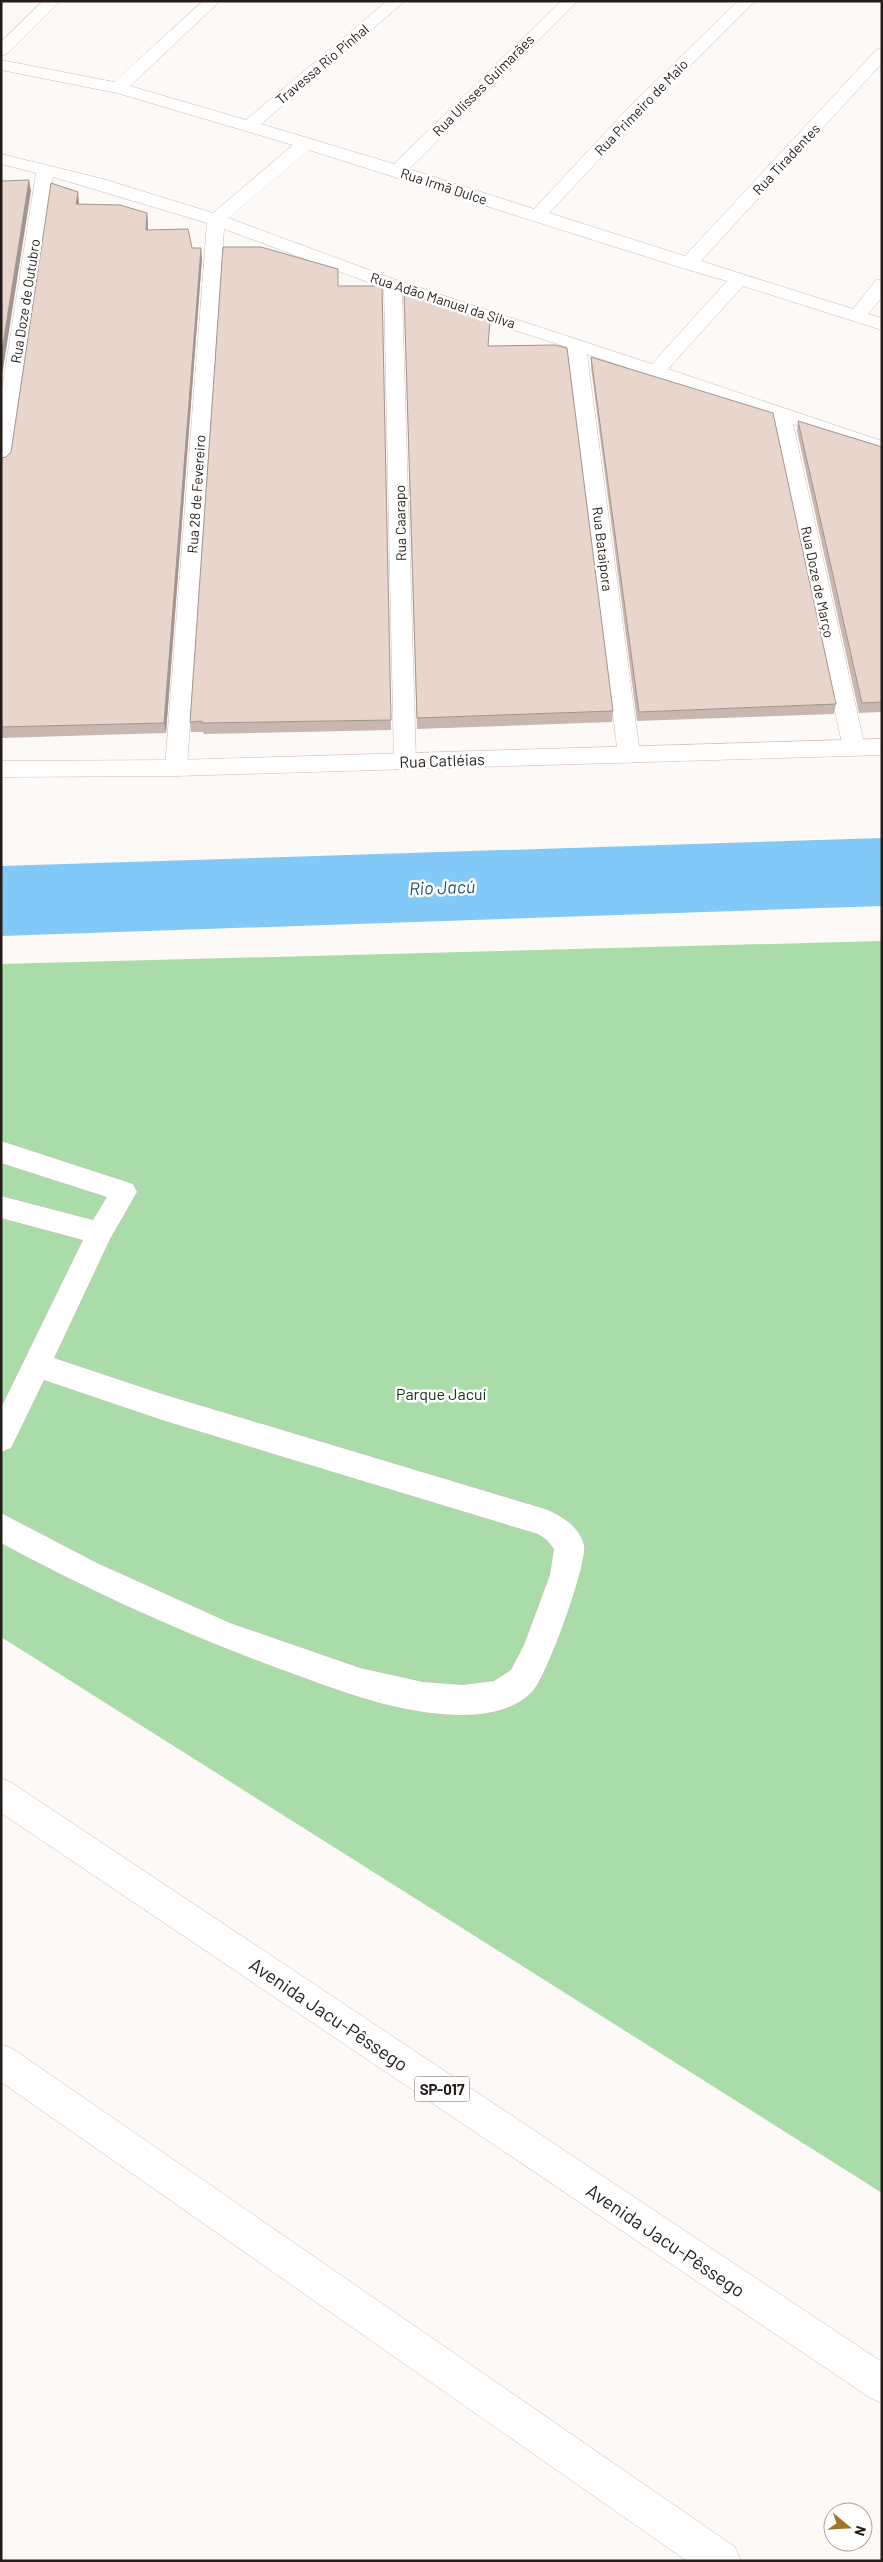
<svg xmlns="http://www.w3.org/2000/svg" width="883" height="2562" font-family="Barlow,sans-serif">
	<style>
		.green { fill: #a9dca8 }
		.lines { fill: none; stroke-linecap: round; stroke-linejoin: round }
		.river { fill: #82c9f7; fill-rule: evenodd }
		.service-casing { stroke: #cebbb2; stroke-width: 1 }
		.minor-casing { stroke: #cebbb2; stroke-width: 1 }
		.tertiary-casing { stroke: #cebbb2; stroke-width: 1 }
		.trunk-casing { stroke: #cebbb2; stroke-width: 1 }
		.service { fill: #fff; fill-rule: evenodd }
		.minor { fill: #fff; fill-rule: evenodd }
		.tertiary { fill: #fff; fill-rule: evenodd }
		.trunk { fill: #fff; fill-rule: evenodd }
		.wall { fill: #c8b7af }
		.shaded-wall { fill: #a2958f }
		.building { fill: #e8d5cc; stroke: #a2958f }
		.labels { text-anchor: middle; dominant-baseline: central; stroke-width: 5; stroke-linejoin: round; paint-order: stroke }
		.far-street-label { font-size: 14px; fill: #231c19; stroke: #fff }
		.shield { fill: #fff; stroke: #65605e; stroke-width: 1 }
		.shield-label { font-size: 15px; font-weight: bold; fill: #231c19 }
		.street-label { font-size: 16px; fill: #231c19; stroke: #fff }
		.park-label { font-size: 16px; fill: #0d3510; stroke: #fff }
		.water-label { font-size: 18px; font-style: italic; fill: #1c5271; stroke: #fff }
		.near-street-label { font-size: 19px; fill: #231c19; stroke: #fff }
	</style>
	<rect width="100%" height="100%" fill="#fdf9f7"/>
	<path class="green" d="M882 941V2193L1 1637V964Z"/>
	<g class="lines">
		<path class="river" d="M882 838V906L1 936V866Z"/>
		<defs>
			<path id="service" d="M1 1141 133 1184 137 1192 110 1239 54 1358 162 1394 545 1509C562 1516 579 1526 584 1545 588 1563 546 1679 532 1692 514 1710 487 1715 463 1715 406 1715 351 1695 299 1676 196 1639 97 1595 1 1543V1513L97 1563 230 1623 360 1668 423 1682 463 1685 494 1681 511 1670 524 1645 550 1575 554 1549 547 1540 538 1534 162 1420 44 1380 11 1448 1 1452V1408L83 1240 1 1218V1196L93 1220 107 1197 1 1163Z"/>
			<path id="minor" d="M43 1H60L7 54 1 56V42Z
				M203 1H220L130 86 246 120 387 1H405L261 124 394 164 561 1H578L409 169 534 209 630 106 738 1H755L642 114 549 213 685 256 876 50 882 48V63L701 261 853 309 876 280 882 279V297L868 314 882 318V330L743 286 668 369 882 441V454L793 424 865 748 862 754 854 756 846 754 843 748 772 417 587 354 640 755 637 761 629 763 621 761 618 755 567 347 402 294 416 761 413 767 405 769 397 767 394 761 384 288 224 229 187 768 184 774 176 776 168 774 165 768 207 223 53 177 11 462 8 466 1 468V396L36 173 1 164V154L103 179 213 213 293 145 117 93 1 70V60L114 82ZM309 150 682 268 727 281 652 364 399 281 228 218Z"/>
			<path id="tertiary" d="M882 739V755L176 776 1 777V761L176 760Z"/>
			<path id="trunk" d="M1 1778 12 1783 882 2362V2403L869 2397 1 1813Z
				M1 2044 13 2049 735 2547 741 2561H687L1 2082Z"/>
		</defs>
		<use href="#service" class="service-casing"/>
		<use href="#minor" class="minor-casing"/>
		<use href="#tertiary" class="tertiary-casing"/>
		<use href="#trunk" class="trunk-casing"/>
		<use href="#service" class="service"/>
		<use href="#minor" class="minor"/>
		<use href="#tertiary" class="tertiary"/>
		<use href="#trunk" class="trunk"/>
	</g>
	<path class="wall" d="M79 202V204L147 213 148 224V230L192 248 202 258 166 733 1 738V458L6 457 11 452Z
		M382 286 391 730 204 734 203 732H191L190 722Z
		M404 293 489 346 613 711 612 722 417 729Z
		M591 357 836 704 834 714 637 721 591 367Z
		M798 421 882 447V712L859 713 797 431Z"/>
	<path class="shaded-wall" d="M29 180 31 191 1 382V357Z
		M78 192 79 202 77 214 76 204Z
		M147 213 148 224 147 241 146 230Z
		M201 248 202 258 166 733 164 723Z"/>
	<path class="building" d="M29 180 1 357V181Z
		M51 183 78 192 76 204 120 205 147 213 146 230 188 229 192 248H201L164 723 1 727V458L6 457 11 452Z
		M223 247H261L338 269V286H382L391 720 202 723V721L190 722Z
		M404 293 490 321 488 346 555 345 567 348 613 711 417 718Z
		M591 357 773 413 836 704 639 712Z
		M798 421 882 447V702L862 703Z"/>
	<g class="labels">
		<g class="far-street-label">
			<text transform="translate(322 64) rotate(-40)">Travessa Rio Pinhal</text>
			<text transform="translate(483 85) rotate(-45)">Rua Ulisses Guimarães</text>
			<text transform="translate(641 107) rotate(-46)">Rua Primeiro de Maio</text>
			<text transform="translate(786 159) rotate(-47)">Rua Tiradentes</text>
			<text transform="translate(444 186) rotate(18)">Rua Irmã Dulce</text>
			<text transform="translate(443 300) rotate(18)">Rua Adão Manuel da Silva</text>
			<text transform="translate(25 301) rotate(-81)">Rua Doze de Outubro</text>
			<text transform="translate(196 494) rotate(-86)">Rua 28 de Fevereiro</text>
			<text transform="translate(400 523) rotate(-91)">Rua Caarapo</text>
			<text transform="translate(603 549) rotate(83)">Rua Bataipora</text>
			<text transform="translate(818 582) rotate(78)">Rua Doze de Março</text>
		</g>
		<rect class="shield" x="414.5" y="2076.5" width="55" height="25" rx="4"/>
		<g class="shield-label">
			<text x="442" y="2089">SP-017</text>
		</g>
		<g class="street-label">
			<text transform="translate(442 760) rotate(-2)">Rua Catléias</text>
		</g>
		<g class="park-label">
			<text x="441" y="1393">Parque Jacuí</text>
		</g>
		<g class="water-label">
			<text transform="translate(442 887) rotate(-2)">Rio Jacú</text>
		</g>
		<g class="near-street-label">
			<text transform="translate(329 2014) rotate(34)">Avenida Jacu-Pêssego</text>
			<text transform="translate(666 2240) rotate(34)">Avenida Jacu-Pêssego</text>
		</g>
	</g>
	<rect width="883" height="2562" fill="none" stroke="#231c19" stroke-width="5"/>
	<g transform="translate(848 2527) rotate(108)"><circle r="24" fill="#ffffff" stroke="#a7a4a3"/>
	<path d="M0-4L9 19L0 12L-9 19Z" fill="#a37327"/>
	<text y="-8" font-size="14" font-weight="bold" text-anchor="middle" fill="#231c19">N</text>
	</g>
</svg>
